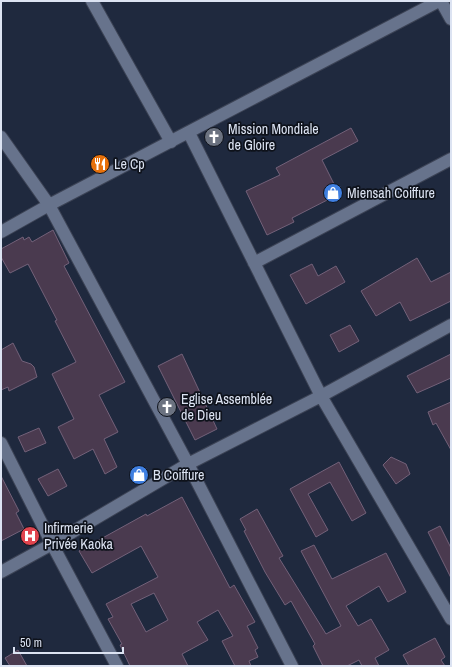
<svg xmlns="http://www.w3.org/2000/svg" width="452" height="667" font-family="'Archivo Narrow',sans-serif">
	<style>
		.building { fill: #4a3a4f; stroke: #736179; fill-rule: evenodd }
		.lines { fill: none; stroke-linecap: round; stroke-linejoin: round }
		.minor-casing { stroke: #3c4355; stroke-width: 14 }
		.minor { stroke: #67738c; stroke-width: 12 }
		.labels { text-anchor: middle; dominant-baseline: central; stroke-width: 3.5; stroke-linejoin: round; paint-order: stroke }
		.poi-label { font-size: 14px; fill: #dce3f2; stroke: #0e121b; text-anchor: start }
	</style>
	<rect width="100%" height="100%" fill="#1f293e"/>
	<path class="building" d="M351 128 358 141 322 160 339 194 292 218 294 222 267 235 246 191 280 175 276 168Z
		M53 230 69 263 64 266 125 382 99 395 118 432 104 439 117 467 105 474 93 449 74 459 58 427 74 419 52 374 76 362 55 321 57 320 28 264 10 273 1 257V249L23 237 24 240 29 237 32 242Z
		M417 258 431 282 451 272V301L410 321 400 302 376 316 361 291Z
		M312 264 318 276 336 266 345 282 306 304 290 275Z
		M350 325 359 341 339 352 330 335Z
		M13 343 22 361 31 364 34 367 37 377 9 391 8 387 1 390V350Z
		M182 354 217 429 195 440 158 366Z
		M451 354V378L417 393 407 376Z
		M451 402V450L436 423 433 425 428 412Z
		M39 428 46 443 25 452 18 437Z
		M391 457 406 464 410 474 396 484 383 465Z
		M339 462 366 513 352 521 330 482 308 494 328 530 316 537 290 489Z
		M58 469 67 486 48 496 38 479Z
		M1 476 19 511 16 513 24 529 1 541Z
		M182 497 230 588 234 585 255 622 247 626 258 648 255 650 258 657 249 661 251 666H235L222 641 233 636 218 610 197 622 208 640 182 654 188 666H130L120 645 122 644 108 619 113 617 106 604 158 577 141 546 92 573 79 551 146 514 147 516ZM154 593 168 620 146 632 131 604Z
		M257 509 283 556 279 558 326 634 341 626 301 551 314 545 332 579 386 553 406 592 388 602 379 586 346 606 358 626 371 619 389 650 375 658 379 666H362L359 660 347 666H323L313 646 315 644 291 601 285 605 265 572 244 531 246 530 240 519Z
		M440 526 451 548V578L428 532Z
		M435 638 445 657 441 660 445 666H409L403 655Z
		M18 650 27 666H10L5 658Z"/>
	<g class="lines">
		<defs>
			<path id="minor" d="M92 1 171 142
				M441 1 451 19
				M189 133 321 396 451 619
				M1 137 49 205 188 464 292 666
				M1 232 49 205 439 1
				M254 263 451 159
				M1 443 52 544 117 666
				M1 572 52 544 188 464 321 396 451 325"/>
		</defs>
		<use href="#minor" class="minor-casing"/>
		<use href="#minor" class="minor"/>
	</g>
	<defs>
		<symbol id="church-disc" viewBox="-11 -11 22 22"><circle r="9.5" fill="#6b7280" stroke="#0e121b"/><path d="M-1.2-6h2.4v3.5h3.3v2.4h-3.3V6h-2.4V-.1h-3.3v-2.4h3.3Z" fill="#fff"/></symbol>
		<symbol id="restaurant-disc" viewBox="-11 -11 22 22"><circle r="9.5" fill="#e8710a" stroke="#0e121b"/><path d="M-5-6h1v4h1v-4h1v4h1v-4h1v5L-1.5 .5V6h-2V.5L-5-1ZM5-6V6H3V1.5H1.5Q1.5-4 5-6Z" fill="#fff"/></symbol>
		<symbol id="shop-disc" viewBox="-11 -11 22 22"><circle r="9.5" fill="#3f7fe0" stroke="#0e121b"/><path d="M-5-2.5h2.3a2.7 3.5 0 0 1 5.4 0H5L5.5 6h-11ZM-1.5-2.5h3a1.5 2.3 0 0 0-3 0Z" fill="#fff"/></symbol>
		<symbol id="hospital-disc" viewBox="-11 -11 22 22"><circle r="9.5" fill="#e0444e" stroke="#0e121b"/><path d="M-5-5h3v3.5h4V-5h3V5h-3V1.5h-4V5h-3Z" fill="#fff"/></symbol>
	</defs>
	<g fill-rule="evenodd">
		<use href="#church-disc" x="203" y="126" width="22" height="22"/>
		<use href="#restaurant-disc" x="89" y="153" width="22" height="22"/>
		<use href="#shop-disc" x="322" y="182" width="22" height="22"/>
		<use href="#church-disc" x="156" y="396" width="22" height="22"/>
		<use href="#shop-disc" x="128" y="464" width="22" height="22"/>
		<use href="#hospital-disc" x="19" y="525" width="22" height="22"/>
	</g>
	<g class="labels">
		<g class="poi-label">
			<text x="228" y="129">Mission Mondiale<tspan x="228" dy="16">de Gloire</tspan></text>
			<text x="114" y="164">Le Cp</text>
			<text x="347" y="193">Miensah Coiffure</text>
			<text x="181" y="399">Eglise Assemblée<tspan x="181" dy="16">de Dieu</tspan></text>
			<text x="153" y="475">B Coiffure</text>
			<text x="44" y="528">Infirmerie<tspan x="44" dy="16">Privée Kaoka</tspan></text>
		</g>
	</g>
	<rect width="452" height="667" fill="none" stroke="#dce3f2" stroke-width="4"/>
	<path d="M14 647v6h109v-6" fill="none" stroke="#dce3f2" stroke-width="2"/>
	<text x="20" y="647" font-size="12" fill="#dce3f2" stroke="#0e121b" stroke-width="3" paint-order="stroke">50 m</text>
</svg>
